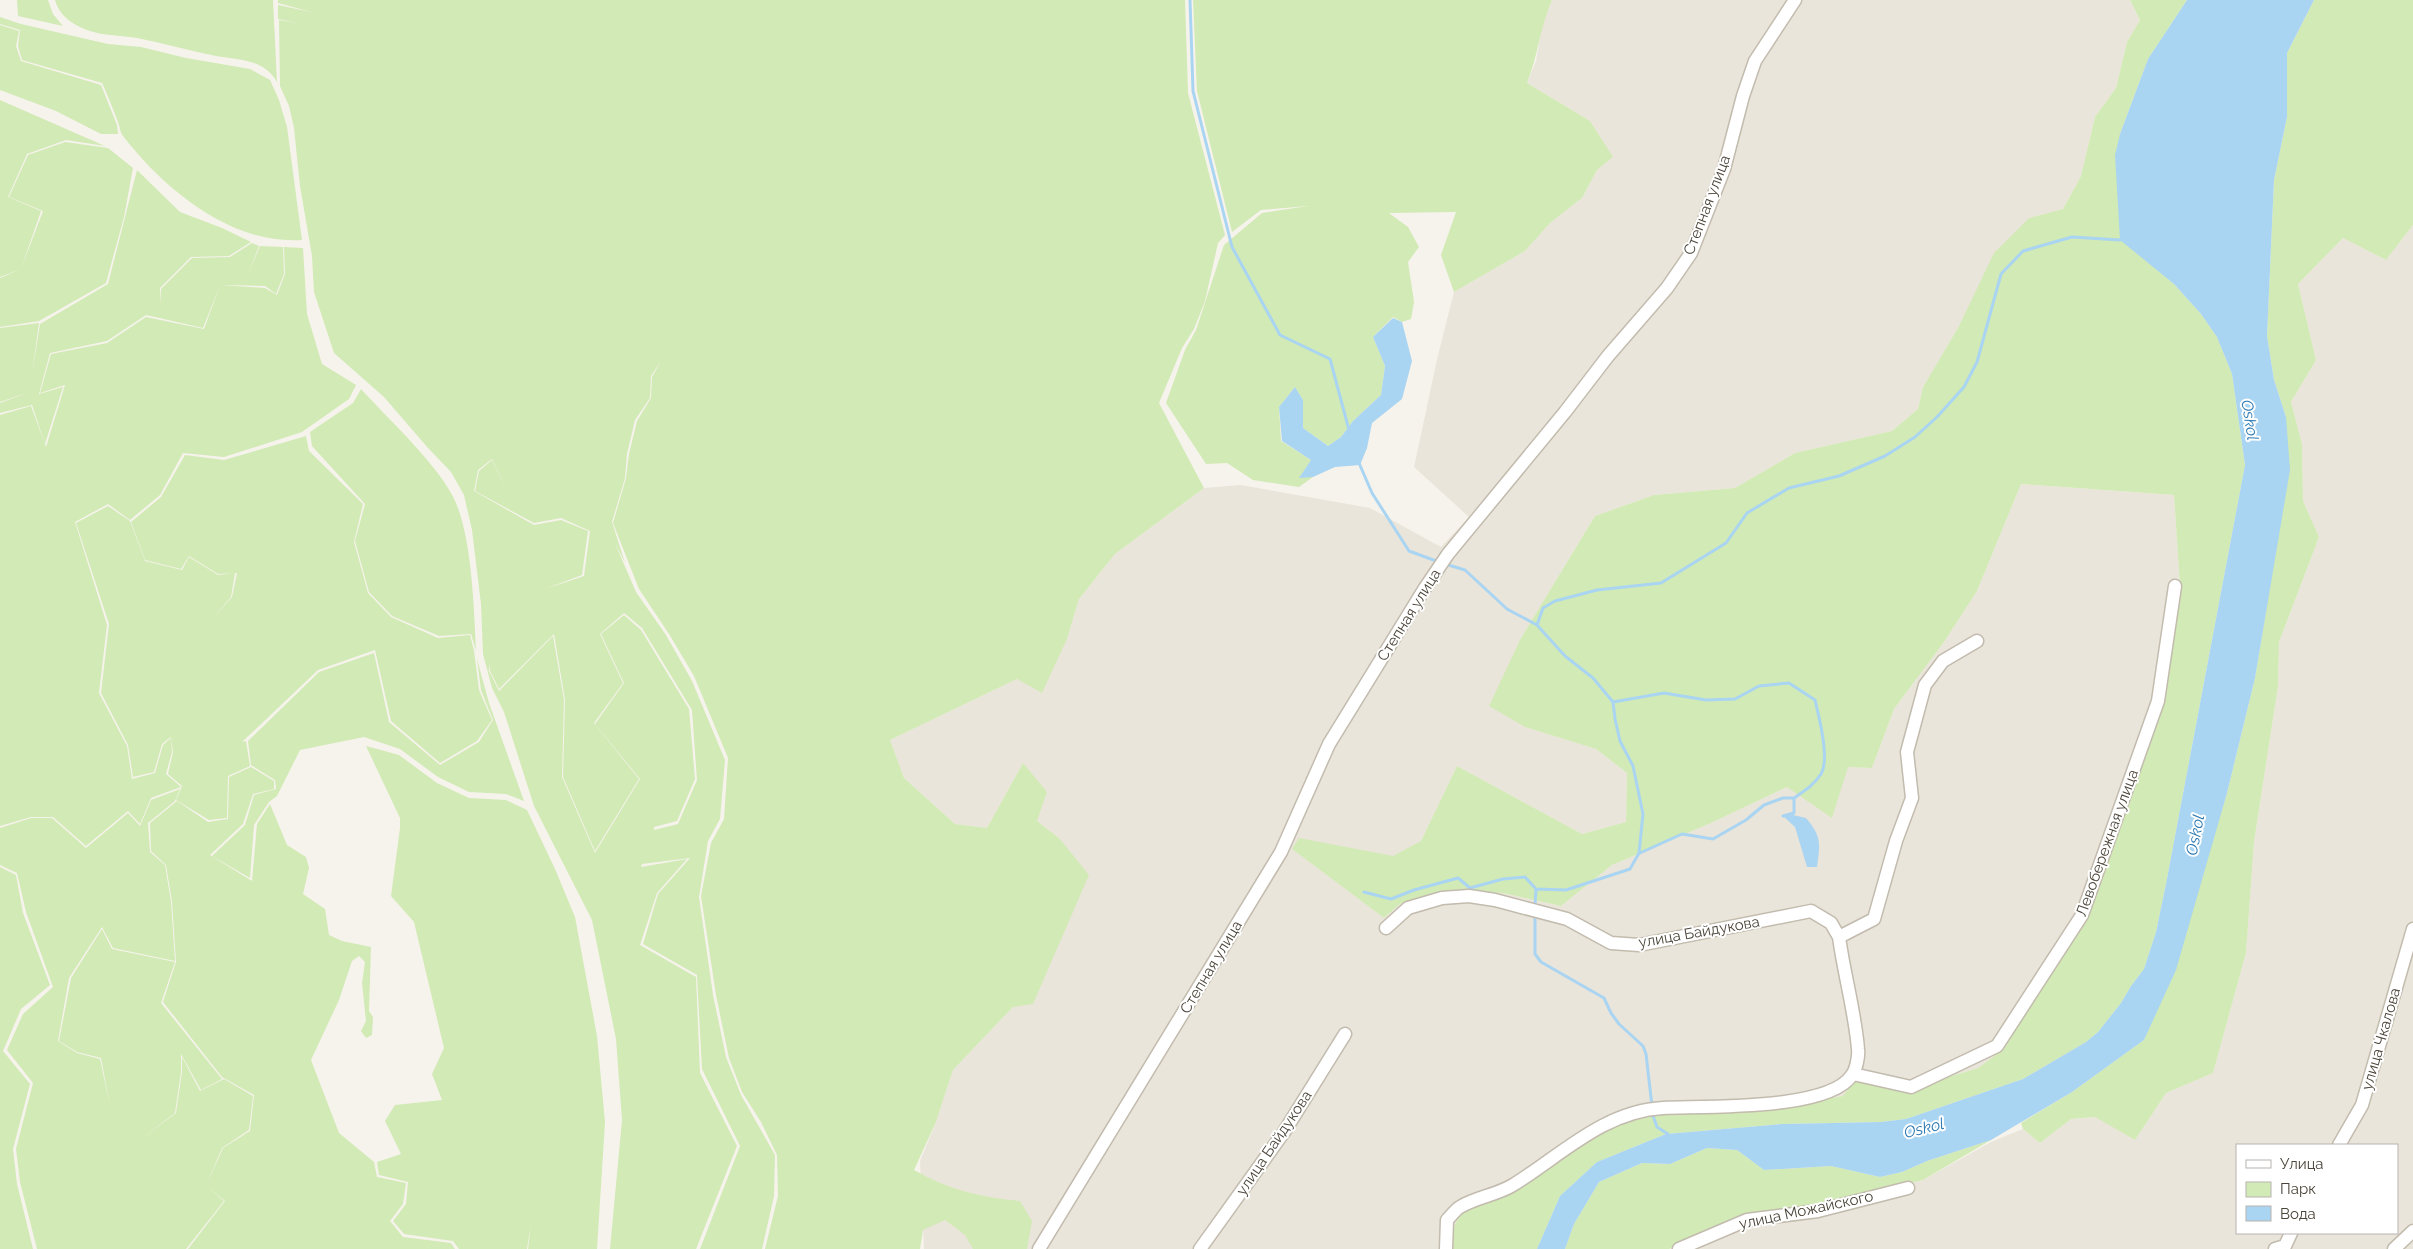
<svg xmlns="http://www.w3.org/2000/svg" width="2413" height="1249" font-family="Raleway,sans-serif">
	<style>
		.residential { fill: #eae5da; fill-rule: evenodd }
		.green { fill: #d2eab5; fill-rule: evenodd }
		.water { fill: #a9d4f2 }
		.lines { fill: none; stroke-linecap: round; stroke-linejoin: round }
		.stream { stroke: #a9d4f2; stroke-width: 3 }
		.street-casing { stroke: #c2bbae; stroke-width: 15 }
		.street { stroke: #fff; stroke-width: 12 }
		.labels { text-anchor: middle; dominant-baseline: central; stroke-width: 4; stroke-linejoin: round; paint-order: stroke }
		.street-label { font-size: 15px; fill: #4b4439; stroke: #fff }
		.water-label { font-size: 16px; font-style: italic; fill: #2e7ab2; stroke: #fff }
	</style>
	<rect width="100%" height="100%" fill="#f6f3ec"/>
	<path class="residential" d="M1552 0H2130L2140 20 2127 42 2116 88 2095 117 2081 176 2063 209 2029 218 1959 326 1923 387 1918 409 1892 431 1795 453 1735 488 1654 495 1595 516 1521 638 1525 727 1596 749 1627 773 1626 822 1582 834 1457 766 1421 841 1393 857 1362 852 1292 849 1384 918 1400 904 1441 891 1503 893 1561 906 1612 865 1711 823 1787 787 1848 767 1872 768 1894 709 1944 642 1977 591 2021 484 2174 495 2180 586 2163 700 2085 918 2004 1049 1978 1068 1909 1089 1843 1096 1751 1112 1641 1115 1453 1229V1249H924L920 1161 936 1122 953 1070 1013 1007 1059 838 1037 821 1023 763 987 828 955 824 904 778 890 740 1017 679 1067 639 1079 599 1115 554 1204 488 1241 485 1370 508 1441 547 1469 517 1414 467 1438 355 1454 292 1525 251 1550 223 1582 198 1597 170 1612 157 1590 121 1527 83 1536 61 1543 20Z
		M2413 225V1249H1669L1742 1217 1821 1206 1923 1180 1991 1142 2023 1129 2040 1143 2071 1119 2096 1117 2135 1140 2166 1093 2213 1073 2246 953 2254 842 2278 686 2279 642 2319 537 2303 501 2302 444 2291 402 2316 360 2298 284 2343 238 2386 260ZM2237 1145H2397V1233H2237Z"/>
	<path class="green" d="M17 0H48L53 14 63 26 18 16Z
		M55 0H273L277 82C264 59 239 60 216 56 190 51 163 43 137 38 118 35 97 36 80 27 68 21 59 14 55 0Z
		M278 0H1185L1188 93 1225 235 1218 243 1205 301 1194 329 1182 348 1159 403 1204 488 1115 554 1079 599 1067 639 1042 693 1017 679 890 740 904 778 955 824 987 828 1023 763 1047 792 1037 821 1059 838 1089 875 1033 1004 1013 1007 953 1070 936 1122 914 1170C947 1189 982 1198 1020 1201L1032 1221 1027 1249H973L965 1235 945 1220 923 1230 920 1249H765L778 1196 777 1155 761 1122 742 1092 729 1058 716 995 701 896 711 843 724 819 728 758 694 676 669 634 639 589 613 523 626 478 629 454 637 421 651 398 652 377 661 361 651 376 650 398 635 420 627 454 625 478 612 522 625 563 614 541 636 592 666 635 692 681 725 760 720 819 708 841 699 897 713 995 726 1057 741 1095 775 1155 774 1196 762 1249H700L740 1146 702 1069 697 975 643 944 658 894 690 858 642 864 649 843 641 867 687 859 657 893 640 945 696 977 700 1073 737 1146 696 1249H610L622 1120 616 1039 592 920 534 806 504 712 492 688 483 654 481 604 472 530 464 495 451 472 428 448 384 397 334 353 314 292 312 256 300 186 294 128 289 106 280 86 279 20 298 23 278 19V5L311 12 278 3ZM492 459 510 498 492 460 479 471 475 491 534 523 561 518 590 531 584 576 545 589 582 575 588 531 561 520 534 525 474 491 478 470ZM624 613 642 628 692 710 697 780 678 824 654 830V827L677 821 695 779 689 709 641 630 624 615 601 634 624 683 595 724 640 779 595 853 562 777 564 700 553 636 499 691 489 671 490 663V671L499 689 554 634 565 700 563 777 595 851 639 779 594 723 623 683 600 634Z
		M1193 0H1552C1540 27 1538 56 1527 83L1590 121 1613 157 1597 170 1582 198 1550 223 1525 251 1454 292 1441 255 1456 212 1389 213 1408 227 1419 247 1408 262 1414 302 1411 319 1402 322 1393 317 1373 337 1385 366 1381 395 1353 421 1341 437 1328 446 1303 428V400L1295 387 1279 407 1281 441 1311 460 1300 477H1313L1299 487 1253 480 1227 463 1206 464 1166 403 1185 350 1196 330 1224 245 1262 213 1308 206 1261 210 1232 232 1197 91Z
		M2130 0H2187L2148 59 2120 134V239L2174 284 2201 314 2217 337 2232 374 2245 465 2166 884 2156 932 2144 969 2131 986 2121 1003 2098 1032 2086 1042 2023 1079 1906 1119 1881 1122 1782 1124 1666 1134 1597 1162 1560 1196 1537 1249H1453V1229L1462 1211 1606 1130 1641 1115 1751 1112 1843 1096 1857 1078 1909 1089 1978 1068 2004 1049 2085 918 2163 700 2180 586 2174 495 2021 484 1977 591 1944 642 1894 709 1872 768 1848 767 1832 818 1787 787 1711 823 1612 865 1561 906 1503 893 1441 891 1400 904 1384 918 1292 849 1299 838 1393 856 1421 841 1457 766 1582 834 1626 822 1627 773 1596 749 1525 727 1489 706 1521 638 1595 516 1654 495 1735 488 1795 453 1892 431 1918 409 1923 387 1959 326 1994 253 2029 218 2063 209 2081 176 2095 117 2116 88 2127 42 2140 20Z
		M2314 0H2413V225L2386 260 2343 238 2298 284 2316 360 2291 402 2302 444 2303 501 2319 537 2279 642 2278 686 2254 842 2246 953 2213 1073 2166 1093 2135 1140 2095 1117 2071 1119 2040 1143 2023 1129 2021 1123 2072 1092 2144 1040 2158 1007 2227 793 2255 678 2271 580 2286 417 2274 380 2267 336 2274 180 2287 117V53Z
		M0 17 21 24 108 44 141 47 186 58 250 69 270 80 279 100 287 127 302 240C231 245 164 189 123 136 120 132 120 127 118 122 113 109 108 96 102 83L22 60 18 46 20 30 0 24Z
		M0 25 19 31 16 46 21 61 101 85 117 125 118 134H101L56 111 0 90Z
		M0 100 105 146 66 140 27 154 8 197 41 211 21 269 0 277Z
		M65 142 108 148 133 168 124 217 106 283 39 321 0 327V278L21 269 43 211 9 197 28 155Z
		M137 170 180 212 222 228 251 242 229 256 191 257 160 288V304L161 289 192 258 230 257 252 243 259 246 249 272 260 246 283 247 284 274 276 294 265 286 220 285 203 328 146 315 107 341 50 353 39 394 63 387 45 444 32 405 0 413V403L29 392 0 402V328L39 323 32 374 40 324 108 284Z
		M284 247 303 248 307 314 322 364 356 385 349 399 302 432 224 457 183 453 160 495 130 520 108 504 75 522 107 625 99 693 127 746 132 779 155 773 163 745 171 738 172 752 166 774 181 787 151 798 140 824 128 811 86 846 53 817H31L0 826V415L31 406 46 447 65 385 40 393 51 354 107 343 146 317 204 329 220 285 265 288 277 295 285 274Z
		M361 389C387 418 442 468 456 503 472 541 474 609 476 651L471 634 439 636 392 616 369 592 355 541 365 504 312 446 310 432 353 403Z
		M306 436 309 451 363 504 354 542 368 593 391 617 438 638 470 635 474 651 479 690 492 720 477 741 440 763 391 721 375 650 318 670 242 742 246 741 250 766 228 776 227 818 209 820 176 800 182 786 168 774 173 752 171 737 162 744 154 772 133 777 128 745 101 693 109 624 76 523 108 506 130 521 145 561 182 570 189 557 218 575 235 573 231 597 212 619 232 597 237 573 218 574 189 556 181 569 145 560 131 522 161 497 185 455 224 460Z
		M374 653 389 722 440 765 479 742 493 720 481 690 477 659 489 703 524 801 506 794 469 792 438 777 400 749 364 737 300 750 277 796 269 802 254 825 250 878 212 856 245 825 254 795 276 789 275 780 251 765 248 741 319 672Z
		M366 746 399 755 437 783 469 798 506 800 527 810 555 869 575 917 597 1036 605 1122 597 1249H528L531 1224 527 1249H459L453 1241 404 1234 393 1221 406 1204 408 1182 379 1175 377 1162 401 1154 385 1121 395 1105 442 1100 432 1074 444 1048 414 922 391 896 400 828V818Z
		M251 767 274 781V789L253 794 243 824 210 855 252 881 257 824 270 804 287 845 306 857 309 868 303 894 325 909 329 935 342 941 371 947 369 1011 373 1017 372 1035 366 1038 361 1031 366 1021 362 983 365 962 359 956 352 961 339 1000 311 1060 339 1133 374 1162 377 1177 406 1183 403 1204 390 1221 403 1237 451 1243 455 1249H188L225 1201 207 1186 224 1201 186 1249H37L20 1182 16 1149 33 1083 7 1050 23 1014 53 987 26 912 17 873 0 865V828L31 818H52L86 848 128 813 140 826 151 800 180 789 175 801 148 823 150 852 165 865 171 902 175 961 113 948 102 927 69 978 58 1041 77 1053 100 1059 110 1106 101 1058 77 1052 59 1041 71 978 102 929 112 949 175 962 161 1003 222 1079 201 1090 181 1054V1072L175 1113 136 1143 176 1113 182 1072V1057L200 1091 224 1079 253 1096 249 1130 222 1148 206 1186 223 1148 250 1131 254 1095 222 1077 163 1002 176 962 172 902 166 865 151 851 150 823 177 801 208 822 228 819 229 777Z
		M0 867 16 875 23 913 50 985 21 1009 3 1051 30 1084 13 1149 17 1184 33 1249H0Z
		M1991 1140 1923 1180 1821 1206 1742 1217 1669 1249H1565L1574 1224 1599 1182 1642 1163 1670 1164 1707 1148 1737 1150 1764 1170 1831 1166 1880 1177 1902 1172 1927 1161Z"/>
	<path class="water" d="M2187 0H2314L2287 53V117L2274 180 2267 336 2274 380 2286 417 2290 470 2255 678 2227 793 2176 970 2144 1040 2072 1092 1991 1140 1927 1161 1902 1172 1880 1177 1831 1166 1764 1170 1737 1150 1707 1148 1670 1164 1642 1163 1599 1182 1574 1224 1565 1249H1537L1560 1196 1597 1162 1666 1134 1782 1124 1881 1122 1906 1119 2023 1079 2086 1042 2098 1032 2121 1003 2131 986 2144 969 2156 932 2166 884 2245 465 2232 374 2217 337 2201 314 2174 284 2120 240 2115 155 2120 134 2148 59Z
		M1393 318 1402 322 1412 361 1402 399 1372 423 1367 448 1360 465 1335 467 1313 477 1299 478 1311 460 1282 441 1279 407 1295 387 1303 400V428L1328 446 1341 437 1353 421 1381 395 1385 366 1373 337Z
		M1793 815 1806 818C1822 837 1820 843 1817 867H1807L1795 827 1783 816Z"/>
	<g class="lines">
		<path class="stream" d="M1190 0 1193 91 1232 247 1280 335 1330 359 1349 430
			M1359 463 1372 493 1409 551 1439 562
			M1445 564 1465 570 1507 609 1537 625 1565 656 1593 678 1613 702 1615 719 1620 741 1633 766 1643 814 1639 853 1630 869 1566 890 1536 889
			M1537 625 1543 608 1555 601 1597 590 1661 583 1726 543 1747 513 1789 488 1839 476 1885 456 1915 437 1937 417 1964 387 1977 362 2001 274 2023 251 2072 237 2120 240 2123 237
			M1613 702 1664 693 1706 700 1735 699 1759 686 1789 683 1815 700C1819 717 1830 759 1821 774 1814 785 1804 791 1794 798
			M1640 853 1682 834 1713 839 1746 820 1764 805 1783 798H1794V813L1783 816
			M1364 892 1391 899 1414 890 1458 878 1470 888 1503 879 1525 877 1536 889 1535 906
			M1535 915V954L1541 962 1604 998 1611 1013 1619 1024 1643 1046 1646 1054 1652 1106
			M1652 1113 1657 1127 1668 1134"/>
		<defs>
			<path id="street" d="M1386 928 1408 908 1442 898 1469 896 1495 900 1567 919 1611 943 1639 945 1811 911 1831 923 1839 937C1844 974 1855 1012 1858 1049 1859 1056 1856 1070 1852 1075 1829 1111 1703 1106 1663 1108 1604 1111 1560 1156 1513 1185 1497 1195 1476 1197 1460 1207 1455 1210 1451 1216 1447 1220L1446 1249
				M1839 937 1874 919 1896 841 1912 798 1907 752 1925 685 1943 661 1977 641
				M1853 1074 1911 1087 1997 1046 2082 915 2158 701 2175 586
				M2339 1145 2362 1105 2413 929
				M1039 1249 1281 852 1329 744 1425 588 1448 554 1565 412 1608 356 1667 288 1691 253 1724 169 1743 96 1755 61 1795 0
				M1200 1249 1284 1132 1345 1034
				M1679 1249 1747 1220 1818 1211 1908 1188
				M2275 1249 2285 1246 2291 1233
				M2394 1249 2413 1231"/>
		</defs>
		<use href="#street" class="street-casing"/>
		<use href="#street" class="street"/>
	</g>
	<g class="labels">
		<g class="street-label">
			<text transform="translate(1707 205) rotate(-69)">Степная улица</text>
			<text transform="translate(1409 615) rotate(-58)">Степная улица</text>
			<text transform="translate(2107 843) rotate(-70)">Левобережная улица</text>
			<text transform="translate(1699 932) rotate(-10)">улица Байдукова</text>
			<text transform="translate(1211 967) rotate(-59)">Степная улица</text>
			<text transform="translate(2381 1039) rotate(-74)">улица Чкалова</text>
			<text transform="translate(1274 1143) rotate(-56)">улица Байдукова</text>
			<text transform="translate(1806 1210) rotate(-12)">улица Можайского</text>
		</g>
		<g class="water-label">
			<text transform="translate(2250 420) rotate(81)">Oskol</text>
			<text transform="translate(2195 835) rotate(-79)">Oskol</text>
			<text transform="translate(1924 1128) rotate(-14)">Oskol</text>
		</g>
	</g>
	<rect x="2236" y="1144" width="162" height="90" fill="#ffffff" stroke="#b7b4b0"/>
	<rect x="2246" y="1160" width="25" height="8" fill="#ffffff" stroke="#b7b4b0"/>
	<text x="2280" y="1169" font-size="15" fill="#4b4439">Улица</text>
	<rect x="2246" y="1182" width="25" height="15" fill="#d2eab5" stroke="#b7b4b0"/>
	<text x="2280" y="1194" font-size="15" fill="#4b4439">Парк</text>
	<rect x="2246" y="1206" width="25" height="15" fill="#a9d4f2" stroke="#b7b4b0"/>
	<text x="2280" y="1219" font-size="15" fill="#4b4439">Вода</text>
</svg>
